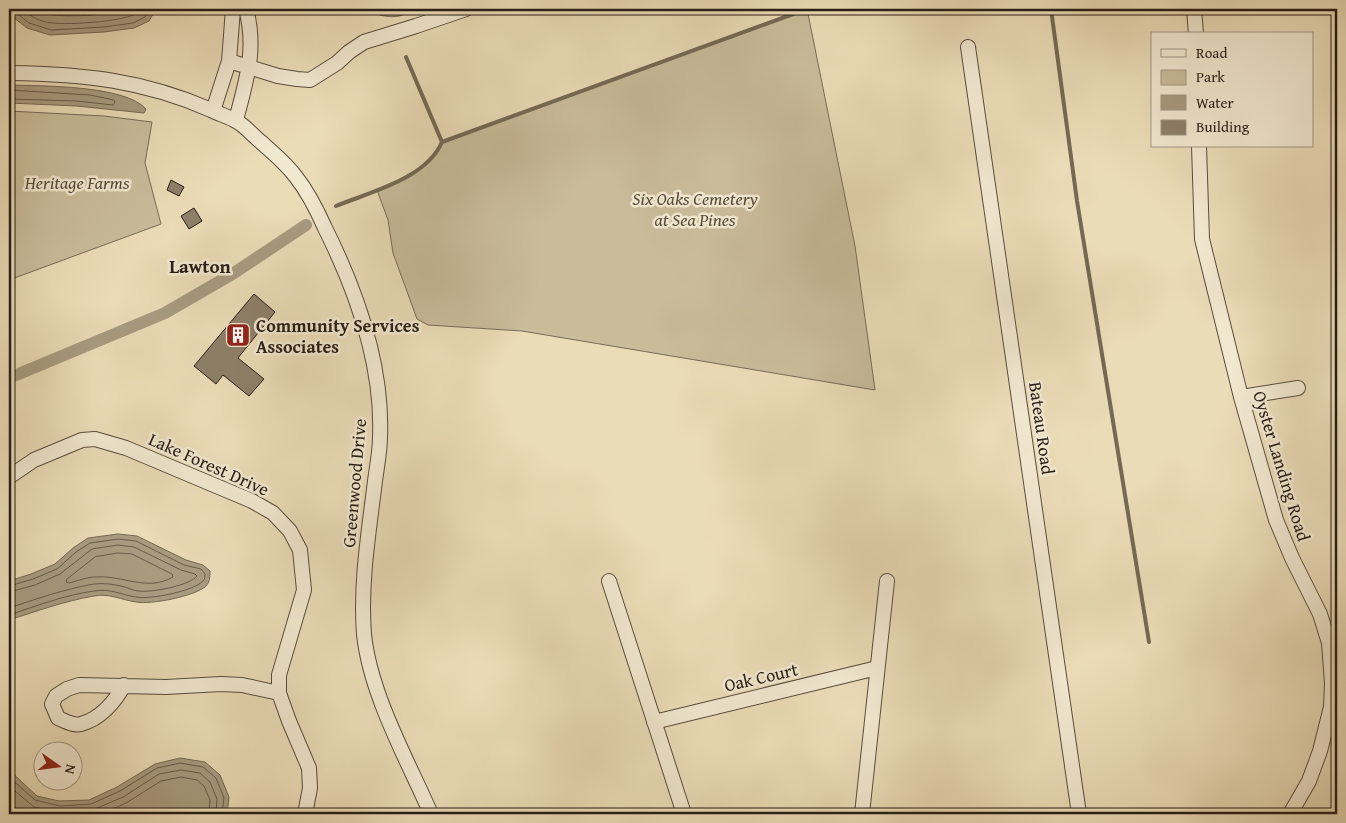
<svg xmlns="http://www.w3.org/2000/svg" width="1346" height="823" font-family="'Gentium Book Plus',serif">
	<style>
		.green { fill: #c9bc9b; stroke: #786c58 }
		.water { fill: #a89b80; stroke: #756955 }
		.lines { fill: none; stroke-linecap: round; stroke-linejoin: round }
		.shore { stroke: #685c4a; stroke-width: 1 }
		.stream { stroke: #756955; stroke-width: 4 }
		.canal { stroke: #a89b80; stroke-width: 12 }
		.building { fill: #8d8069; stroke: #281d15 }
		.minor-casing { stroke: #584d3e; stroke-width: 16 }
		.minor { stroke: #f1e8d0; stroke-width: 14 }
		.labels { text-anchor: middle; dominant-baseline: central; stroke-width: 5; stroke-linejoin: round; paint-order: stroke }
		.park-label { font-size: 18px; font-style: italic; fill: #584d3d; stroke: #f1e8d0 }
		.poi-label { font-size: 18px; font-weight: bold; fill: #281d15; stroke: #f1e8d0; text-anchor: start }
		.street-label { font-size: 18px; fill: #281d15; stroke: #f1e8d0 }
		.neighbourhood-label { font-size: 19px; font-weight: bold; fill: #281d15; stroke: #f1e8d0 }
	</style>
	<rect width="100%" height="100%" fill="#eadcb7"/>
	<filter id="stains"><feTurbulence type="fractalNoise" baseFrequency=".004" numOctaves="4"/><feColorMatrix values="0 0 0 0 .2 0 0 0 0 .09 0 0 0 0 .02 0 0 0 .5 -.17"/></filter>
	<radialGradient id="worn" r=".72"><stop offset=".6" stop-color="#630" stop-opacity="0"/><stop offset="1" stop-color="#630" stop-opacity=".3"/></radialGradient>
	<path class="green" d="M807 9 855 246 875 390 522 331 428 325 417 319 393 253 388 220 377 190C401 182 431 167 442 142Z
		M9 111 104 116 152 122 145 163 161 224 9 280Z"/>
	<path class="water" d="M9 9H156L149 21 134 28 104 32 50 35 27 28 9 14Z
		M362 9H413C398 22 380 16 362 9Z
		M9 85C41 86 125 85 146 109L144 113 77 106 9 103Z
		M118 534 137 536 186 560 203 565 210 571C210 576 210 582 206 586 196 596 150 605 136 602 122 600 109 593 94 596 65 601 37 611 9 620V581L31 574 55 564 73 548 88 538Z
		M180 758 205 762 220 775 229 797 227 814H9V770L37 796 59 801 89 800 117 787 155 764Z"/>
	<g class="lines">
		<path class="shore" d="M21 9C30 16 40 22 52 23 68 25 135 22 143 9
			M33 9C49 21 111 15 131 9
			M9 10 14 11 29 23 51 30 104 27 133 23 145 17 150 9
			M9 90 90 95 114 100 115 102 113 105 77 101 9 99
			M118 553 132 554 172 574 173 577C147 592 123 575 96 577 87 577 77 581 69 583L66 582 67 579 95 557Z
			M9 586 33 579 57 569 76 552 90 543 118 539 136 541 184 565 201 569 205 574C205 577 205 579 203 581 194 591 149 600 136 597 122 595 110 588 94 591 65 595 36 606 9 615
			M9 592 35 585 60 574 92 549 118 545 134 547 181 570 195 574 197 576C191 585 151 593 139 591 133 591 127 587 121 586 113 584 102 583 94 584 65 589 36 599 9 608
			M9 777 35 800 60 806 91 804 120 791 157 768 180 763 203 767 216 778 224 798 222 814
			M9 786 34 807 58 813 90 811 123 797 159 774 181 770 200 773 210 782 217 799 216 814
			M102 814 126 803 161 781 181 777 197 780 204 786 210 800 209 814"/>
		<path class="stream" d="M1051 9 1077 201 1149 642
			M406 57 442 142
			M336 206C370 192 426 179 442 142L807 9"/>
		<path class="canal" d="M9 378 165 313 234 273 306 225"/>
	</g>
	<path class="building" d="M171 180 184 187 179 196 167 190Z
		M194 208 202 221 189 229 181 216Z
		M254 294 275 312 238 358 264 379 249 396 223 375 216 384 194 366Z"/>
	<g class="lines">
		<defs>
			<path id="minor" d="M1194 9 1196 34
				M968 47 1079 814
				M229 61 278 76 297 79 310 80 337 63 349 52 364 42 416 26 466 9
				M9 73C83 74 143 80 211 110 219 114 227 116 234 120 244 124 252 135 261 142 273 153 286 163 296 177 308 192 317 210 325 228 356 290 383 366 380 437 380 451 377 466 375 481 369 531 360 583 364 634 370 694 407 759 431 814
				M213 111 229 61 233 9
				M236 120C246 81 257 50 246 9
				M1199 146 1202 239 1241 397 1276 520 1292 558 1320 614 1329 643 1332 683 1331 707 1320 751 1309 781 1290 814
				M1241 397 1298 388
				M9 477 34 460 82 440 95 439 126 448 252 501 273 513 290 531 300 550 304 590 279 675V693L289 721 309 768 310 788 305 814
				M609 581 684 814
				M124 685C115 702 100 719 81 724 73 726 65 721 58 718L52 704 56 696 67 689 79 685 166 687 221 684 242 685 279 693
				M654 722 877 668
				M862 814 887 581"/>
		</defs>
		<use href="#minor" class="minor-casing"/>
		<use href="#minor" class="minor"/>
	</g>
	<defs>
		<symbol id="building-square" viewBox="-11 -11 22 22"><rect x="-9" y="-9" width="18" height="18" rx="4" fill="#8f2418" stroke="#f1e8d0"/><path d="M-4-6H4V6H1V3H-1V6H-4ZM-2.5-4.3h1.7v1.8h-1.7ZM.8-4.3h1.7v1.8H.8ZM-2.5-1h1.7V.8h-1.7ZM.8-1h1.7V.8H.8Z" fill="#fff"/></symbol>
	</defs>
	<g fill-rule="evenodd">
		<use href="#building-square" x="224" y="321" width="28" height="28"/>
	</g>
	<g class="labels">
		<g class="park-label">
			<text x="77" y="182">Heritage Farms</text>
			<text x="695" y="198">Six Oaks Cemetery<tspan x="695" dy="21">at Sea Pines</tspan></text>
		</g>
		<g class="poi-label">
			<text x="256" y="325">Community Services<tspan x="256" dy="21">Associates</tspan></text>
		</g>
		<g class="street-label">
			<text transform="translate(1042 428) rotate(82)">Bateau Road</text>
			<text transform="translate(209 464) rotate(24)">Lake Forest Drive</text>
			<text transform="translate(1282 466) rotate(73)">Oyster Landing Road</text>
			<text transform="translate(354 483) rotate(-85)">Greenwood Drive</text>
			<text transform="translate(761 677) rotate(-13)">Oak Court</text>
		</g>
		<g class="neighbourhood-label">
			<text x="200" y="266">Lawton</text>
		</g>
	</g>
	<rect width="1346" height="823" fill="none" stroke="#eadcb7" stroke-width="30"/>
	<rect x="10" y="10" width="1326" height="803" fill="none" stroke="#281d15" stroke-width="2.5"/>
	<rect x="15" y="15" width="1316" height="793" fill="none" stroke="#281d15"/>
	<rect x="1151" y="32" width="162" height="115" fill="#f1e8d0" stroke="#a19785"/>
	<rect x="1161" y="49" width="25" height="8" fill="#f1e8d0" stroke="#a19785"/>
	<text x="1196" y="58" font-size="15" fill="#281d15">Road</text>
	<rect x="1161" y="70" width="25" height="15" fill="#c9bc9b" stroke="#a19785"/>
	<text x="1196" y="82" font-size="15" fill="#281d15">Park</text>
	<rect x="1161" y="95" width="25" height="15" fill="#a89b80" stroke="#a19785"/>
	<text x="1196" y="108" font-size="15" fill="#281d15">Water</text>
	<rect x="1161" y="120" width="25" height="15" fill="#8d8069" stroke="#a19785"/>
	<text x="1196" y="132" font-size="15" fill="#281d15">Building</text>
	<g transform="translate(58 766) rotate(104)"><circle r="24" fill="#f1e8d0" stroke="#a19785"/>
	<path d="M0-4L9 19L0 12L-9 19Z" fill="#8f2418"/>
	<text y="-8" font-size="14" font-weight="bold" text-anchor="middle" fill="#281d15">N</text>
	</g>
	<rect width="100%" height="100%" filter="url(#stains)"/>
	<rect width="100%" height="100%" fill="url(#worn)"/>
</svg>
